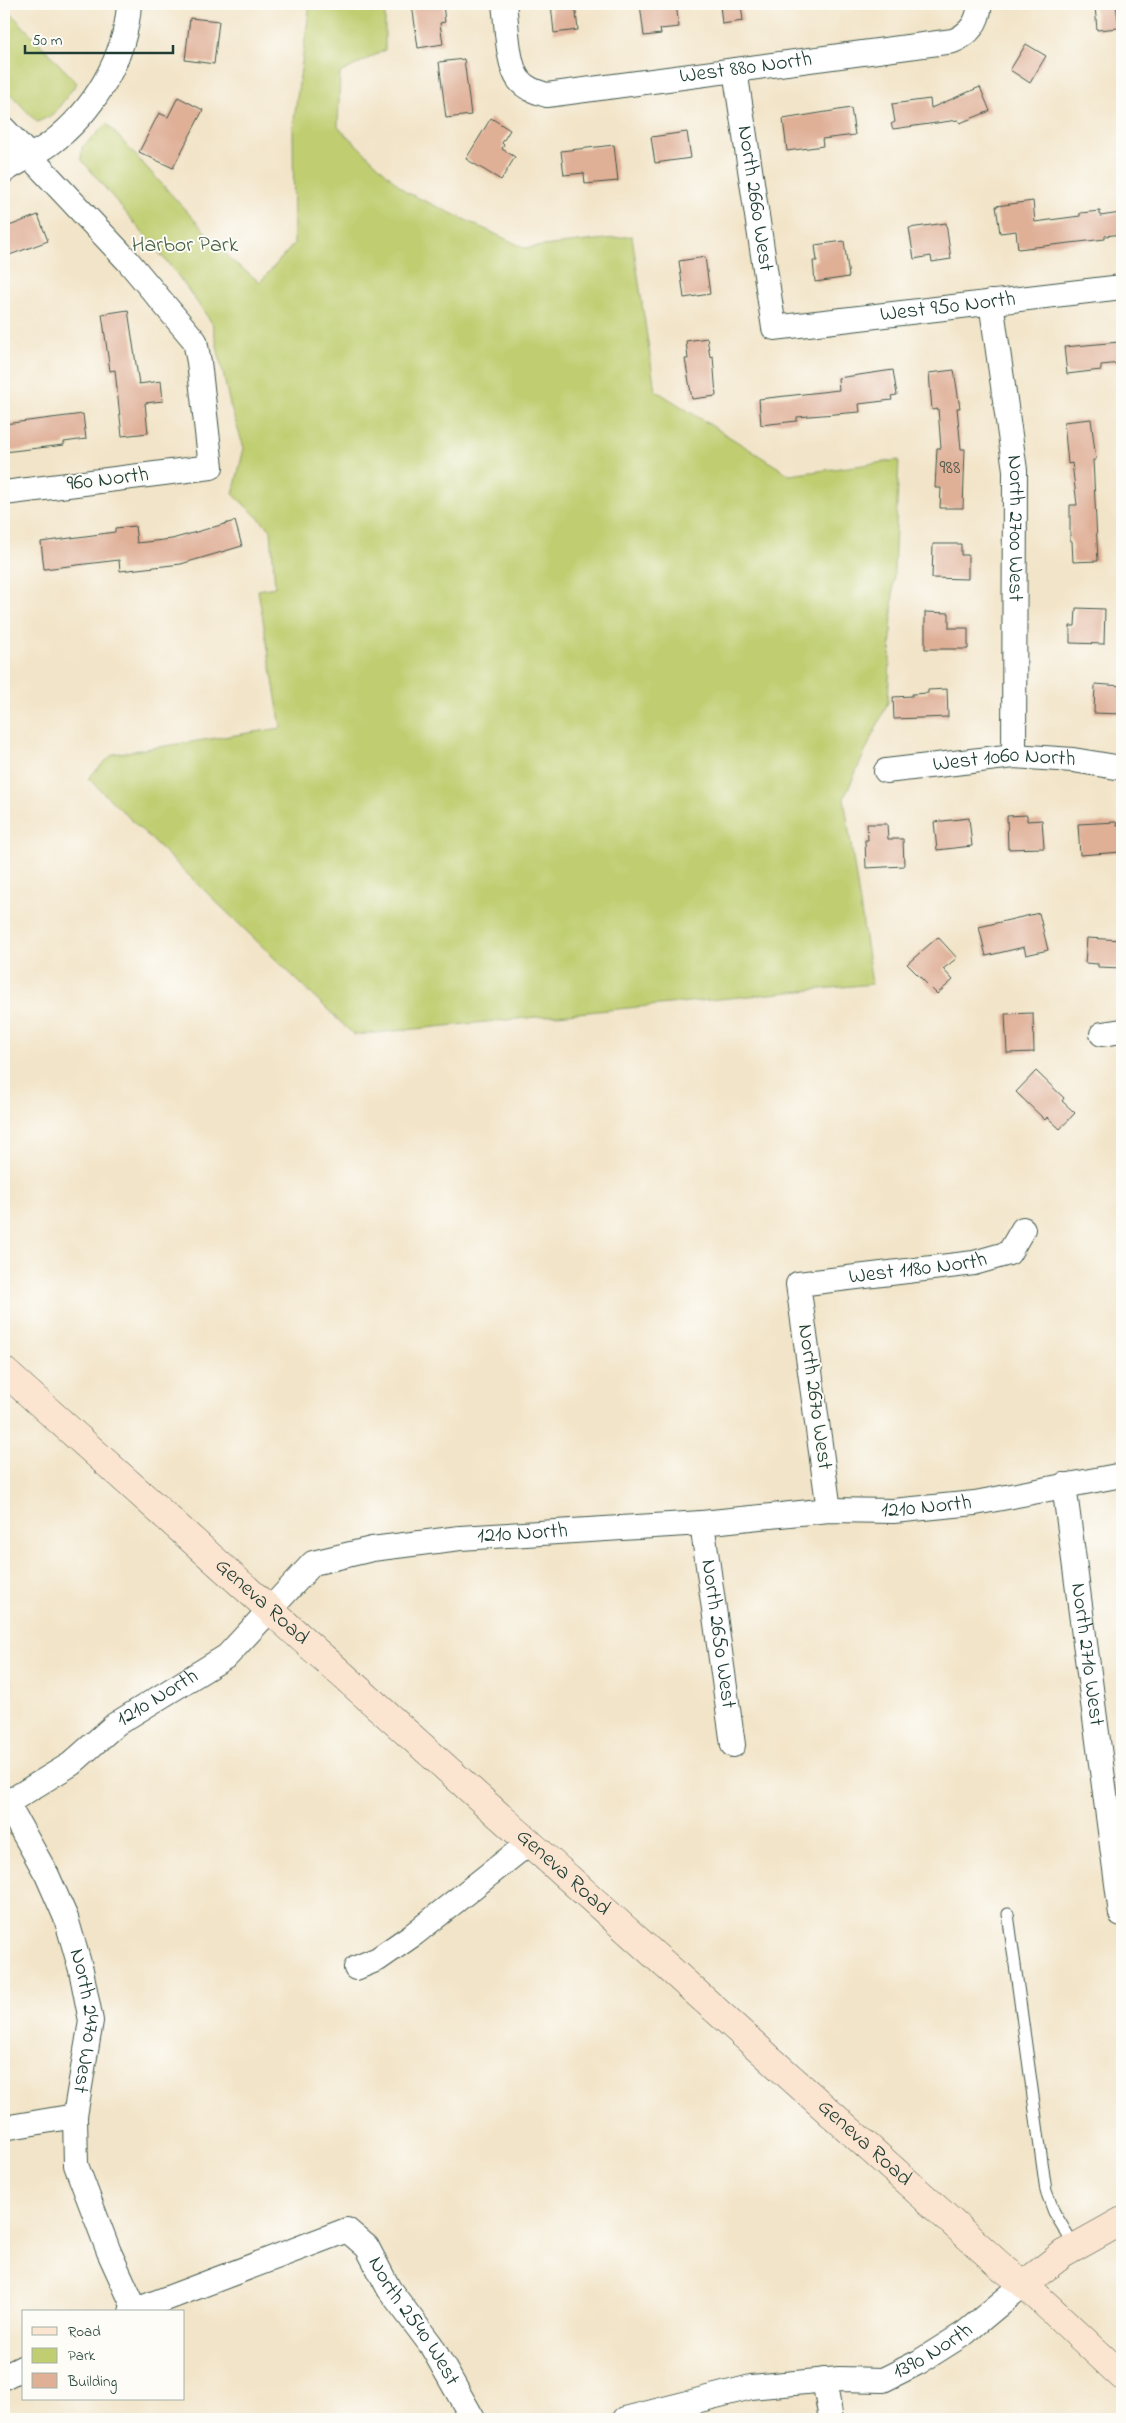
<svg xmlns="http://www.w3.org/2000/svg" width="1126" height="2423" font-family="'Indie Flower',sans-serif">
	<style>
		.green { fill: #c0ce71; stroke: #708652 }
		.building { fill: #dfaf96 }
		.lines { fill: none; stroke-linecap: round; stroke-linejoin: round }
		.lane-casing { stroke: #3f564a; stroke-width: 13 }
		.street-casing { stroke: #3f564a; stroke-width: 26 }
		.secondary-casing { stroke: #3f564a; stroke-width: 29 }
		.lane { stroke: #fff; stroke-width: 11 }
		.street { stroke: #fff; stroke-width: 24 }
		.secondary { stroke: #fce5d0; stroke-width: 28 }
		.labels { text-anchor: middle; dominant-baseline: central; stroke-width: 4; stroke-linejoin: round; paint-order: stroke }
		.number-label { font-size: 20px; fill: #4f5a4c }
		.street-label { font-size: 22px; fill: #1f3d34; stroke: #fdfcf7 }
		.park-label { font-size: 22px; fill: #476143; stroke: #fdfcf7 }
	</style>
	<rect width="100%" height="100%" fill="#fdfcf7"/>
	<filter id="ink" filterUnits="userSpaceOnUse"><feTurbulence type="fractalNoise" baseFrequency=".02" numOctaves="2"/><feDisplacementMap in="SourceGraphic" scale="10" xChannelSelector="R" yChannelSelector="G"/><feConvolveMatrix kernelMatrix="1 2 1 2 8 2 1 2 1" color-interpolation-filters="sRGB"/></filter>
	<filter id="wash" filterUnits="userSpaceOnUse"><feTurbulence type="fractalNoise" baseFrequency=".0096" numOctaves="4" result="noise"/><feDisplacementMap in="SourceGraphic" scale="20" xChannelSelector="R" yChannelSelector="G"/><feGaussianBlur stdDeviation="1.12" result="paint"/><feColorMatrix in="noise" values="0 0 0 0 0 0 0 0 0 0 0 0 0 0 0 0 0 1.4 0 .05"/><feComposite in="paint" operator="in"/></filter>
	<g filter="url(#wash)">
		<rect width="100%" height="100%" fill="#f2e4c8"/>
		<path class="green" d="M310 4H385V50L340 73 338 127 406 192 525 248 632 236 655 390 790 475 899 460 888 702 844 798 872 984 354 1035 88 778 113 754 281 728 258 590 275 587 271 530 233 494 244 448 230 405 212 323 176 273 81 159 82 147 107 124 232 261 260 282 294 244 293 127Z
			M4 6 77 83 53 115 37 122 4 87Z"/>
		<g id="blocks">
			<path class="building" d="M412 4H443L445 22 440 23 443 44 418 48Z
				M551 4H575L578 30 554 33Z
				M640 4H676L679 27 660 29 661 34 644 36Z
				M720 4H741L743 21 722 24Z
				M1116 4 1119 28 1097 30 1095 6Z
				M190 18 219 21 214 64 185 60Z
				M1026 44 1046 56 1030 83 1010 70Z
				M464 59 471 115 446 118 439 62Z
				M980 87 990 111 960 123 958 120 893 129 891 124 895 122 892 104 930 99 931 108Z
				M178 97 203 110 173 168 139 152 159 113 168 117Z
				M851 108 855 135 822 139 823 146 787 151 783 119Z
				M491 118 510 130 502 143 504 145 502 149 515 157 501 180 466 159Z
				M687 132 691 158 655 163 651 137Z
				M614 145 618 181 585 184 584 173 564 175 561 151Z
				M1033 201 1035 222 1080 216V213L1100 211V216L1121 213 1122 234 1105 236V239L1018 249 1016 231 1000 233 996 206Z
				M38 215 48 241 4 257V228Z
				M946 223 951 259 932 262 931 256 914 259 909 228Z
				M844 241 849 277 815 282 813 261H817L815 245Z
				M705 257 710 294 684 298 679 261Z
				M128 310 139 384 161 381 163 401 145 403 148 433 122 436 115 370 110 371 102 314Z
				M707 338 710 357 713 356 716 396 692 399 685 359H688L686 341Z
				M1119 342 1121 363 1101 365V370L1067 374 1064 347Z
				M893 370 897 395 891 396 892 400 859 404 860 412 797 417V421L761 425 759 399 839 390 838 378Z
				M954 370 960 408H957L961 449H965L963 508H940L941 488H935L937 448H941L938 409 932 410 929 373Z
				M83 414 86 439 64 442V445L4 452V424Z
				M1091 419 1096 460H1093L1098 561 1073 562 1072 541H1070V505H1077L1072 463 1068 464 1064 422Z
				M235 521 242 546 181 564 120 571 119 560 44 569 41 542 115 532V528L135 526 137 543 172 539Z
				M933 544H961V555H968V579L932 578Z
				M1076 608 1105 609 1104 644 1070 643V626H1075Z
				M925 612 949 613V628H968V649H925Z
				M1095 684 1122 686V714L1094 713Z
				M947 689 948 717 894 719 893 697 912 696V694L928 693V690Z
				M1027 815V821L1042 820 1044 848 1008 849 1007 816Z
				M969 818 972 846 937 850 934 822Z
				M1116 822 1117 825 1122 824V852L1080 855 1078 824Z
				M867 824H887L888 839H903L904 866 866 868 865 840H868Z
				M1039 913 1048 950 1026 955 1024 947 986 956 979 927Z
				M938 937 957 958 943 969 953 980 937 994 907 964Z
				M1087 938 1122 940V968L1098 967V964L1085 963Z
				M1033 1013 1034 1052 1007 1053 1005 1014Z
				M1036 1071 1064 1098 1062 1101 1075 1113 1060 1129 1047 1117 1045 1120 1016 1092Z"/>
		</g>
	</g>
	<g filter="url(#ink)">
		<use href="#blocks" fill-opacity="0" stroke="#3f564a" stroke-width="1"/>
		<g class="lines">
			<defs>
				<path id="lane" d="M1008 1914 1046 2191 1054 2212 1075 2247"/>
				<g id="street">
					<path id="s1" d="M504 4C507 24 507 64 519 80 526 89 537 92 547 95L953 41C970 34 978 23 980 4"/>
					<path id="s2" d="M735 70 774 328 1122 287"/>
					<path d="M4 129 127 260 195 341 199 362 211 467 4 493"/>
					<path d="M4 171C19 161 36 154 50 144 93 112 126 58 129 4"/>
					<path id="s3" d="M991 302 1015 470 1014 756"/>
					<path id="s4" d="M886 771 1014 756 1073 760 1122 768"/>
					<path d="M1102 1034 1122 1031"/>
					<path id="s5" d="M1064 1485 1121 1914"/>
					<path id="s6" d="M829 1510 798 1284 974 1263 1009 1253 1023 1229"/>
					<path id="s7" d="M702 1523 733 1745"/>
					<path id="s8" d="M4 1798 47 1875 66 1918 81 1970 91 2021 75 2116 76 2165 109 2252 135 2309"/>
					<path id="s9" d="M7 1803 71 1764 116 1724 227 1656 313 1563 372 1549 460 1538 702 1523 829 1510 893 1511 975 1503 1122 1475"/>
					<path d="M356 1968 378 1959 414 1934 530 1842"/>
					<path d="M4 2128 75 2116"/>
					<path id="s10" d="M131 2312 347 2230 367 2247 389 2289 431 2345 473 2419"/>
					<path d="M4 2377 24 2367"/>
					<path d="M824 2380 831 2419"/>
					<path id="s11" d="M625 2419 751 2387 839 2379 883 2380 919 2362 965 2333 1024 2284"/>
				</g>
				<g id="secondary">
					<path id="s12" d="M4 1371 1003 2268 1024 2284 1122 2376"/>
					<path d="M1024 2284 1063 2254 1122 2221"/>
				</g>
			</defs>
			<use href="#lane" class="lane-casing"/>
			<use href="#street" class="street-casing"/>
			<use href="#secondary" class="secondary-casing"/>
			<use href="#lane" class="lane"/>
			<use href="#street" class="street"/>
			<use href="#secondary" class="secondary"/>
		</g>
	</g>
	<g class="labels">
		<g class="number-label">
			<text x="950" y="468">988</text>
		</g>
		<g class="street-label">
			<text stroke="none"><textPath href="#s1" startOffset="311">West 880 North</textPath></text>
			<text stroke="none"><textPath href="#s2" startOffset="130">North 2660 West</textPath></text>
			<text stroke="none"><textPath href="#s2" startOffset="436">West 950 North</textPath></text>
			<text transform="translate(108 480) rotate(-7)">960 North</text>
			<text stroke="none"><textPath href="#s3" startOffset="228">North 2700 West</textPath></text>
			<text stroke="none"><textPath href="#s4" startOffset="119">West 1060 North</textPath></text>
			<text stroke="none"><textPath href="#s6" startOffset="349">West 1180 North</textPath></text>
			<text transform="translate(814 1397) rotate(82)">North 2670 West</text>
			<text stroke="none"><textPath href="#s9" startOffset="1009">1210 North</textPath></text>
			<text stroke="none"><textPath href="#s9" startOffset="604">1210 North</textPath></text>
			<text stroke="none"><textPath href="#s12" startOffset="346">Geneva Road</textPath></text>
			<text stroke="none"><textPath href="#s7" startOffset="112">North 2650 West</textPath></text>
			<text stroke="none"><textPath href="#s5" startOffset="171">North 2710 West</textPath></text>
			<text stroke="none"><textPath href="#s9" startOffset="184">1210 North</textPath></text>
			<text stroke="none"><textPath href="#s12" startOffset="751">Geneva Road</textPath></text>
			<text stroke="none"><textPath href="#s8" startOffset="241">North 2470 West</textPath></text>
			<text stroke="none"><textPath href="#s12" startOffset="1156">Geneva Road</textPath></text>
			<text stroke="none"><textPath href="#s10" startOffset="345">North 2540 West</textPath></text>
			<text stroke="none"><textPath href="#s11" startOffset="320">1390 North</textPath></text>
		</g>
		<g class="park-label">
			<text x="185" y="246">Harbor Park</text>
		</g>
	</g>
	<rect width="1126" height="2423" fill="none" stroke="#fdfcf7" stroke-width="20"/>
	<rect x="22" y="2310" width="162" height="90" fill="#fdfcf7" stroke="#a4b0a9"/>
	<rect x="32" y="2327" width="25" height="8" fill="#fce5d0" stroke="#a4b0a9"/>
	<text x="68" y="2336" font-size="15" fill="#1f3d34">Road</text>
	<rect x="32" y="2348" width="25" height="15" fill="#c0ce71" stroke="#a4b0a9"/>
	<text x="68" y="2360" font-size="15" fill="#1f3d34">Park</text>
	<rect x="32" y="2373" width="25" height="15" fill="#dfaf96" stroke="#a4b0a9"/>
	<text x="68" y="2386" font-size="15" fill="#1f3d34">Building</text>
	<path d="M25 45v8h148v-8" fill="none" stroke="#1f3d34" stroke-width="2.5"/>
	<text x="32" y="45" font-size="15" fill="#1f3d34" stroke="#fdfcf7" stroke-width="4" paint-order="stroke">50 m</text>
</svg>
